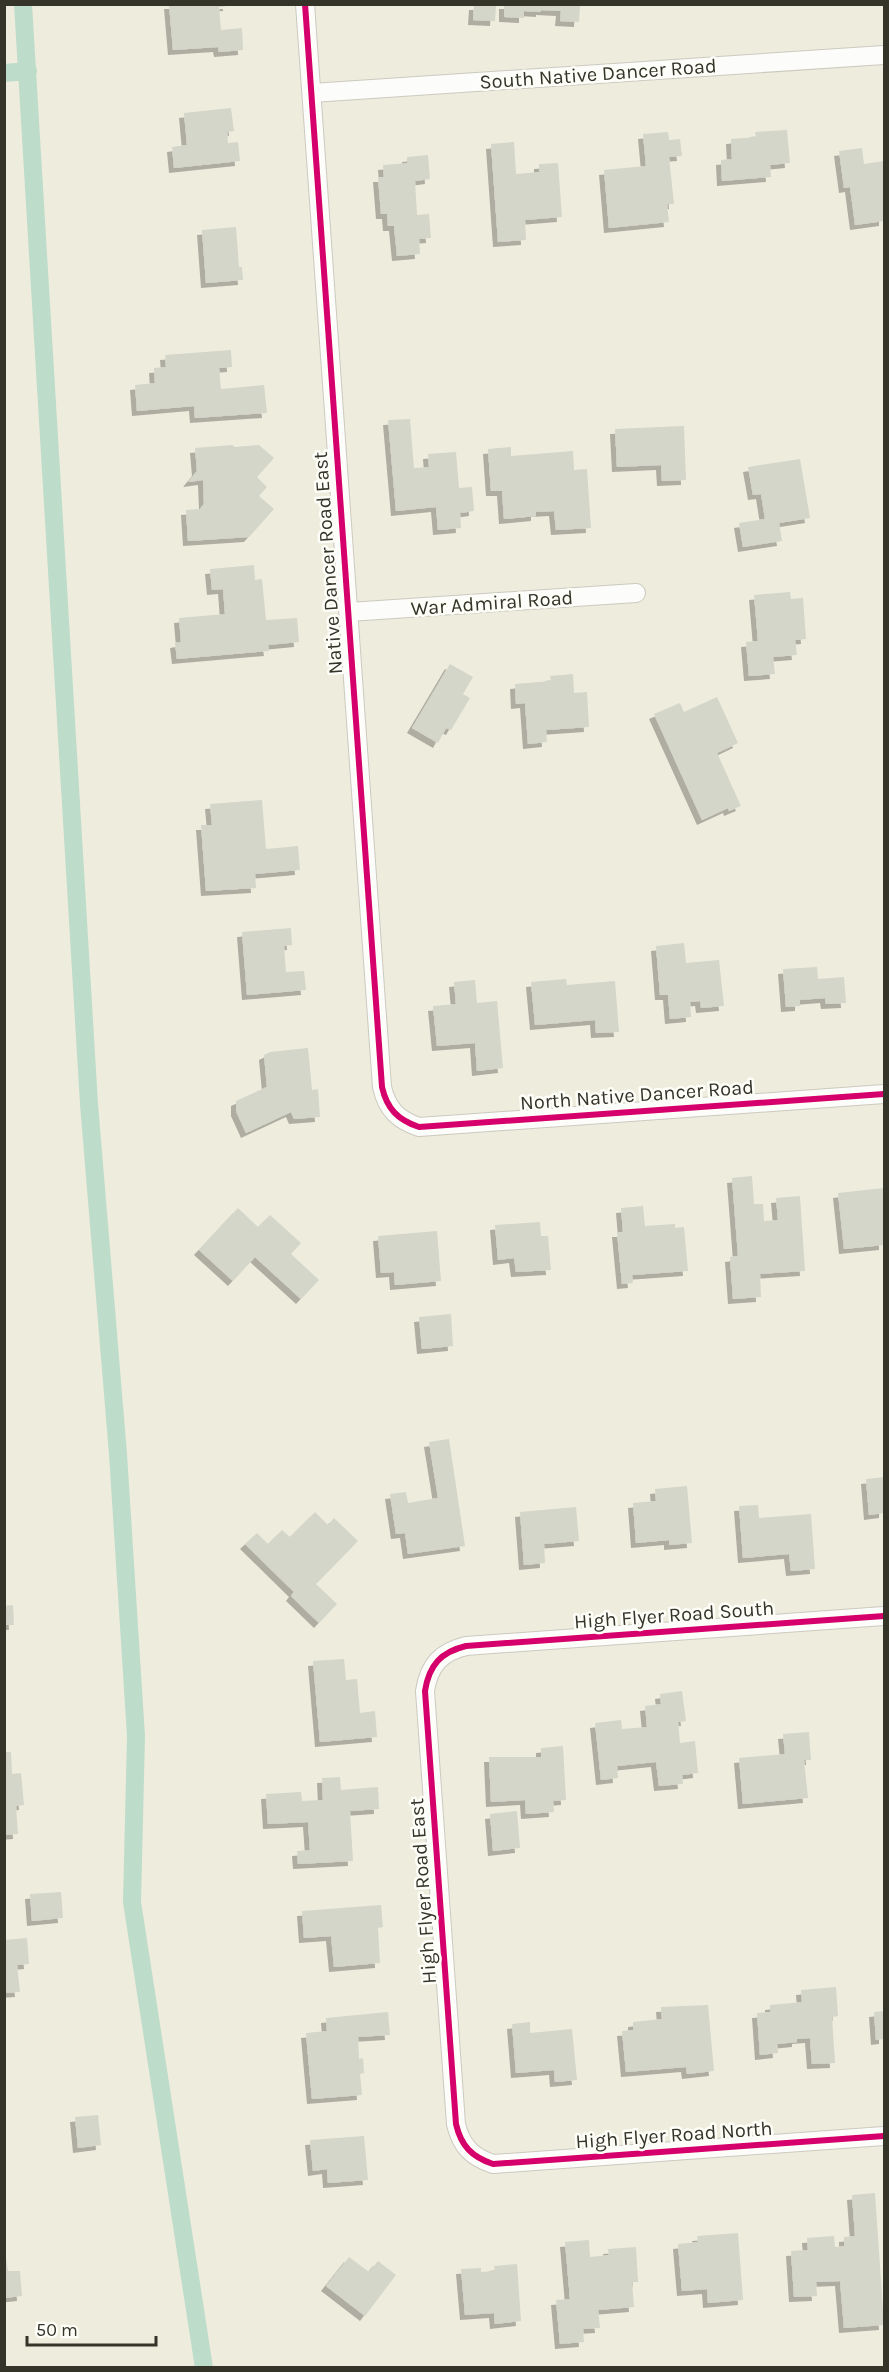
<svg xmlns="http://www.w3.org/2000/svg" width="889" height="2372" font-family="Karla,sans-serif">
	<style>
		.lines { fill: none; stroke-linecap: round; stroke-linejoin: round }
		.canal { stroke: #bedcca; stroke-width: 18 }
		.building { fill: #d3d6c9; filter: url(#shadow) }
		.minor-casing { stroke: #cccabf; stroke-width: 20 }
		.minor { stroke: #fcfcfa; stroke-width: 18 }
		.cycleway-casing { stroke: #fefef8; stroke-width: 10 }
		.cycleway { stroke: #d6006c; stroke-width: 6 }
		.labels { text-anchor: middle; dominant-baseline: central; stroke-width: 5; stroke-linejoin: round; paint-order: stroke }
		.street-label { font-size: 20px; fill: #353429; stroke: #fefef8 }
	</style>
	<defs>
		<filter id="shadow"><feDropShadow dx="-5" dy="5" stdDeviation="0" flood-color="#0004"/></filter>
	</defs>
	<rect width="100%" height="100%" fill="#eeecdd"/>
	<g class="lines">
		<path class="canal" d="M23 4 89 1104 118 1454 136 1736 132 1902 204 2368
			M4 73 28 71"/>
	</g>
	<path class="building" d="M169 4H228V6L219 7 221 30 242 28 243 50 219 52 218 47 173 50Z
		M504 4H580L579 22 560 21 561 11 541 10V12L524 11V18L504 17Z
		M474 5H496L495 21 473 20Z
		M231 108 234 131 227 132 228 143 238 142 240 161 174 168 172 147 187 145 184 113Z
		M787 130 790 163 770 165 771 177 722 181 721 160 732 159 731 139 756 137 755 132Z
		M668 132 669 140 680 139 682 156 669 157 674 204H667L669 222 609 228 604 170 646 166 643 134Z
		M514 142 516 174 539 172V164L558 163 562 217 525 220 526 240 498 242 491 144Z
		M862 148 864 164 884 161V221L855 225 850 187 844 188 839 151Z
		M428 155 430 179 415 181 417 215 429 214 431 238 419 239 420 254 397 256 394 226H388L387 214H381L378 177H384L383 165 407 163V157Z
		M236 227 239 267H242L243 280 206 283 202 230Z
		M231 350 232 367 219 368 221 389 264 385 267 413 195 418 194 406 137 411 135 385 155 383 154 368 166 367 165 355Z
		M410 419 414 468 429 467 428 454 456 452 459 488 472 487 474 511 460 513 461 528 438 530 436 507 396 511 388 420Z
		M684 426 686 480 662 481 661 465 617 467 615 429Z
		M232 445 235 447 259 445 274 458 257 477 267 487 259 496 274 509 249 537 188 541 186 510 200 509 204 504 203 480 188 482 197 471 195 448Z
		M511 447V456L573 451 574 470 587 469 591 528 556 530 554 511 536 512V516L504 519 502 491H491L488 449Z
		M800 459 810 518 779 523 782 541 743 547 739 523 765 519 761 494 753 495 748 467Z
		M254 565 255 580 262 579 266 620 297 618 299 642 268 645 269 651 177 659 175 643 181 642 179 618 225 614 223 589 212 590 210 569Z
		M790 592 791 599 803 598 806 639 795 640 797 655 773 657 775 674 749 676 746 642 758 641 754 595Z
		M450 664 473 677 463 694 470 698 451 730 446 728 438 743 412 728Z
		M573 674 574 693 587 692 589 727 546 730 547 742 528 744 525 703 516 704 515 684 551 681 550 676Z
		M717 697 738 743 717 753 741 806 729 811 728 808 702 820 654 714 680 703 684 712Z
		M262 800 266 849 298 846 300 870 255 874 256 888 206 891 201 825H212L210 804Z
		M291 928 292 945 284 946 286 972 304 971 306 990 247 995 242 932Z
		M684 943 686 963 719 960 724 1006 701 1008 700 1001 690 1002 691 1017 670 1019 668 995H660L656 946Z
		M817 967 818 979 844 977 846 1003 826 1004 825 998 800 1000V1006L786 1007 783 969Z
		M566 979 567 985 615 981 619 1032 596 1033 595 1020 535 1025 531 982Z
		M475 980 477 1003 497 1001 503 1068 477 1071 475 1043 437 1046 433 1006 456 1004 454 982Z
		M308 1048 312 1090 318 1089 320 1117 294 1119 291 1112 246 1133 236 1111V1101L267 1087 264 1055 270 1052Z
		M752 1176 754 1204H763L764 1221 778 1220 776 1198 800 1196 805 1271 760 1274 761 1297 733 1299 730 1257 738 1256 732 1178Z
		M884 1188V1245L844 1249 838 1193Z
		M643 1206 645 1226 675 1224V1228L684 1227 688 1271 632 1275 633 1283 622 1284 617 1232H623L621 1208Z
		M238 1208 258 1227 270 1215 301 1243 291 1254 319 1280 301 1299 255 1257 233 1281 199 1250Z
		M540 1222 541 1236H548L551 1270 516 1272 514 1258 498 1260 495 1225Z
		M437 1231 441 1281 395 1285 394 1272 381 1273 378 1236Z
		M451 1314 453 1346 422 1349 419 1317Z
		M449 1439 465 1546 408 1554 405 1533 396 1534 390 1494 406 1492 408 1503 438 1498 429 1442Z
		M884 1477V1513L869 1515 866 1479Z
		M687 1486 692 1543 669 1545V1540L636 1543 633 1503 656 1501 655 1489Z
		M758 1505 759 1518 811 1514 815 1569 791 1571 789 1554 743 1558 739 1506Z
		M576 1507 579 1541 544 1544 545 1563 524 1565 520 1512Z
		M315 1512 328 1525 334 1518 358 1541 316 1584 337 1604 319 1623 291 1596 294 1592 245 1544 257 1533 268 1544 282 1530 290 1537Z
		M13 1605 14 1625H4V1606Z
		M344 1659 346 1680 357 1679 360 1713 375 1711 377 1737 320 1742 313 1661Z
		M682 1691 686 1721 678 1722 680 1743 695 1741 698 1773 682 1775 683 1784 659 1786 656 1762 617 1766 618 1778 601 1780 595 1723 621 1720 622 1729 647 1727 645 1706 661 1704 660 1694Z
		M809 1732 811 1760H804L808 1798 743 1804 739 1758 785 1754 783 1734Z
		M563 1746 566 1800 553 1801 554 1812 526 1814 525 1800 491 1802 489 1757H541V1748Z
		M5 1752H11L12 1774 21 1773 24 1805 16 1806 18 1834 5 1835Z
		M340 1777 341 1790 378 1787 379 1809 350 1811 353 1861 298 1864 297 1851 310 1850 308 1822 268 1824 266 1794 301 1792 302 1801 323 1800 322 1778Z
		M517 1811 520 1848 493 1851 490 1814Z
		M61 1892 63 1918 32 1921 30 1894Z
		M381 1905 383 1927 378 1928 380 1963 334 1967 331 1936 304 1938 302 1911Z
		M27 1938 29 1964 17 1965 20 1992 4 1993V1940Z
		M836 1987 838 2016 832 2017 835 2063 812 2064 810 2038 797 2039V2042L777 2044 778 2053 760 2055 757 2013 770 2012V2005L802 2002 801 1990Z
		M708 2005 714 2071 687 2074 686 2067 626 2072 622 2031 633 2030V2022L662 2019 661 2007Z
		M884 2011V2039L876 2040 874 2012Z
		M388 2012 390 2035 358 2037 359 2059 363 2058 364 2073 360 2074 362 2095 312 2099 306 2033 327 2031 326 2018Z
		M530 2022V2033L572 2029 577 2080 555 2082 554 2070 516 2073 512 2024Z
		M98 2115 101 2145 78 2148 75 2117Z
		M364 2136 368 2180 328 2183 327 2169 313 2171 310 2140Z
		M875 2193 884 2325 844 2328 840 2281 816 2282 817 2296 794 2297 791 2251 808 2250 807 2238 834 2236 835 2247 844 2246V2237L855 2236 852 2195Z
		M738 2233 743 2300 708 2303 707 2289 682 2291 678 2244 698 2242 697 2236Z
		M589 2240 590 2257 609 2255 608 2249 636 2247 638 2282H632L634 2307 598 2310 600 2328 583 2329 584 2342 560 2344 556 2300 570 2299 565 2242Z
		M4 2245 8 2271H20L22 2296 4 2298Z
		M349 2257 369 2272 378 2261 396 2275 365 2316 326 2286Z
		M517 2264 521 2321 495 2324 494 2313 465 2315 461 2269 481 2268V2272L495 2271 494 2266Z"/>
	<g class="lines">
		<defs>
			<path id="minor" d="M305 4 382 1087C387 1109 398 1120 419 1127L884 1094
				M312 93 884 55
				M349 612 636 593
				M884 1616 466 1646C441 1652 429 1665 425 1691L456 2124C461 2146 472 2157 493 2164L884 2136"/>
		</defs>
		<use href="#minor" class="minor-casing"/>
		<use href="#minor" class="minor"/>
		<defs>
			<path id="cycleway" d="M305 4 382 1087C387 1109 398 1120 419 1127L884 1094
				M884 1616 466 1646C441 1652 429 1665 425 1691L456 2124C461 2146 472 2157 493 2164L884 2136"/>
		</defs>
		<use href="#cycleway" class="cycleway-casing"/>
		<use href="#cycleway" class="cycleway"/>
	</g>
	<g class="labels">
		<g class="street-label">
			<text transform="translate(598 74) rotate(-4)">South Native Dancer Road</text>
			<text transform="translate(328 563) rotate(-94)">Native Dancer Road East</text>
			<text transform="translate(492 603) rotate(-4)">War Admiral Road</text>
			<text transform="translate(637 1095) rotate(-4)">North Native Dancer Road</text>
			<text transform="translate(674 1615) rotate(-4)">High Flyer Road South</text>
			<text transform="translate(423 1891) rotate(-94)">High Flyer Road East</text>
			<text transform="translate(674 2135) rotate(-4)">High Flyer Road North</text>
		</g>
	</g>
	<rect width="889" height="2372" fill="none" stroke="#353429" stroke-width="12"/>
	<path d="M27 2336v9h129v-9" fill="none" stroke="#353429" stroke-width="3"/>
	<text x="36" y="2336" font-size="18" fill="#353429" stroke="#fefef8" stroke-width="4.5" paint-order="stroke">50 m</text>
</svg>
